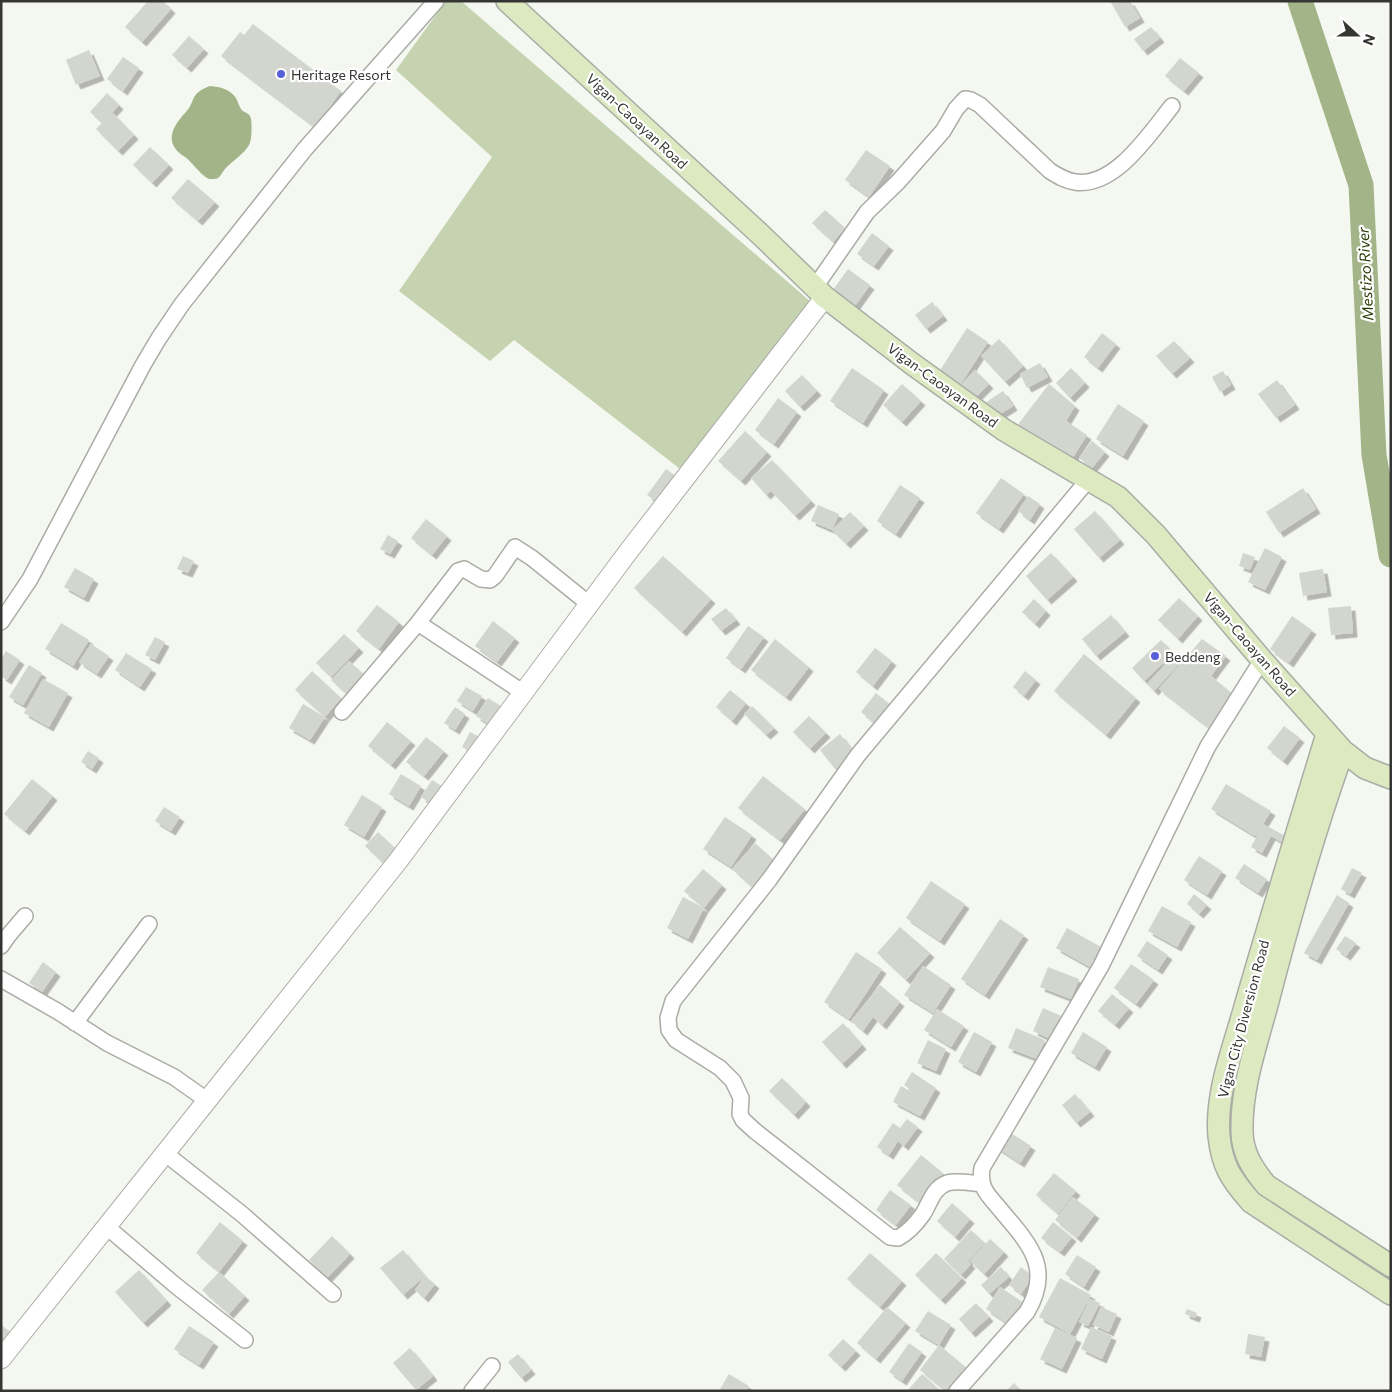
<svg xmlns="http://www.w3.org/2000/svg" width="1392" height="1392" font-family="Commissioner,sans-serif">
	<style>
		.green { fill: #c5d3b0 }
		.water { fill: #a3b588 }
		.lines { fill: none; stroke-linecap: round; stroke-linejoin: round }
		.river { stroke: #a3b588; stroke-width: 25 }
		.building { fill: #d3d6cf; filter: url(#shadow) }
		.minor-casing { stroke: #aaaca6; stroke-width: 18 }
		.tertiary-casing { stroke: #aaaca6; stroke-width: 21 }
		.secondary-casing { stroke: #aaaca6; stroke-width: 24 }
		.minor { stroke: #fff; stroke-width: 15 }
		.tertiary { stroke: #fff; stroke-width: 19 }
		.secondary { stroke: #dde9c1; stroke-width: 21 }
		.poi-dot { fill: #5760d7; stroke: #fff; stroke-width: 2 }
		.labels { text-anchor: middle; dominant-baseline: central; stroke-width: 4.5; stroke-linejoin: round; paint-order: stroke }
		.poi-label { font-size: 14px; fill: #353633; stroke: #fff; text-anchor: start }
		.street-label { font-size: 14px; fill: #353633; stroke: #fff }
		.water-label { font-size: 15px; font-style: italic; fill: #2e3d0a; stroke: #fff }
	</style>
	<defs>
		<filter id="shadow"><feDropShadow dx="4.5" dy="4.5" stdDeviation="0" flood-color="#0004"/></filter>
	</defs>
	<rect width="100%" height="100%" fill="#f5f7f1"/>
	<path class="green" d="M446 1H461L811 302 684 472 514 340 490 361 399 291 492 157 396 70Z"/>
	<path class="water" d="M210 86C220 87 230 89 236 98 238 102 239 106 241 109 243 113 250 112 251 119 252 125 252 140 249 145 245 153 231 162 225 169 222 172 221 176 218 178 217 179 212 179 210 179 203 178 192 162 185 157 164 144 171 128 185 113 197 101 188 94 210 86Z"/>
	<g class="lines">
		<path class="river" d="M1300 1 1361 185 1374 455 1391 555"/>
	</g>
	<path class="building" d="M148 1H163L171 9 142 42 125 27Z
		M1110 1H1130L1140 18 1125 27Z
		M253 24 341 91 315 127 221 56 240 32 244 35Z
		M1151 27 1160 38 1143 51 1134 39Z
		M189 36 204 49 187 68 172 55Z
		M89 50 100 76 76 85 66 60Z
		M123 57 139 68 123 91 107 79Z
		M1180 58 1199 73 1184 91 1165 76Z
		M107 93 119 105 107 118 113 113 134 135 118 151 96 129 102 123 90 112Z
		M150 147 169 165 152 183 133 165Z
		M866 150 890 166 869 197 845 180Z
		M188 179 215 202 198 221 171 198Z
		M825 210 845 228 833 242 812 223Z
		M872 233 889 246 874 266 857 254Z
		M848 269 870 285 852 310 830 294Z
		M932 302 943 316 926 329 915 315Z
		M967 328 988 342 958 388 937 375Z
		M1102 333 1116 344 1098 368 1084 357Z
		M999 339 1023 366 1005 382 981 356Z
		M1174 341 1190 358 1172 374 1156 356Z
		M1040 363 1048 377 1027 388 1020 374Z
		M852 368 884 390 863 423 830 401Z
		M1071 368 1085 383 1070 398 1056 383Z
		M975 370 989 384 971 402 958 388Z
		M1223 371 1231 385 1220 392 1212 377Z
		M802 375 817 391 800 407 785 391Z
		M1277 380 1295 405 1276 418 1258 394Z
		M902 384 921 401 902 422 883 405Z
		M1049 384 1075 406 1066 421 1087 435 1070 462 1016 427Z
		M1003 391 1013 406 994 418 985 403Z
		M778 398 797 412 774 444 755 430Z
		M1118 404 1144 421 1123 456 1096 439Z
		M745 431 767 452 741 481 718 461Z
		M1092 441 1105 452 1092 468 1079 458Z
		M772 460 811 501 795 516 771 491 777 485 766 495 751 478Z
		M666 469 680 479 661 505 647 495Z
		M1001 478 1024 494 999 529 976 513Z
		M900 485 920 498 896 534 877 521Z
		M1303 488 1316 509 1279 533 1266 512Z
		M1028 496 1040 504 1030 520 1018 511Z
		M818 505 839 514 832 530 850 512 864 526 846 544 832 530 811 521Z
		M1095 511 1120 540 1099 558 1074 529Z
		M426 519 447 536 432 555 411 538Z
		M388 535 398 541 390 554 380 549Z
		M1265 548 1282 557 1265 590 1248 582Z
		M1051 553 1073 577 1047 600 1026 576Z
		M1243 553 1255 557 1250 570 1239 566Z
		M183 556 194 561 188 573 177 569Z
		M663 556 711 599 682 632 634 588Z
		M75 568 94 579 84 598 64 587Z
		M1323 569 1327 592 1303 596 1299 573Z
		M1179 598 1198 616 1178 639 1158 620Z
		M1034 599 1046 611 1035 624 1022 612Z
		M377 605 399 622 379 649 356 631Z
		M1351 606 1353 633 1331 635 1328 608Z
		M726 608 736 620 721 631 711 619Z
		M1111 615 1125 632 1096 656 1082 639Z
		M1292 616 1312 630 1289 663 1270 649Z
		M493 621 515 638 497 662 475 646Z
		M61 623 89 640 73 666 45 649Z
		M748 626 764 637 741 669 726 658Z
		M344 634 359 648 331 677 316 663Z
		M155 637 165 642 155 660 145 655Z
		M775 639 809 667 786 697 751 670Z
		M1202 639 1226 656 1211 676 1234 695 1209 728 1159 689Z
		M1161 640 1174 653 1144 681 1132 668Z
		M91 644 109 656 97 674 79 662Z
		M875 648 892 661 873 686 856 672Z
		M6 651 20 660 7 680 1 676V659Z
		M126 653 152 669 140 687 115 670Z
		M1084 654 1136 698 1106 735 1054 691Z
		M1172 657 1179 664 1154 691 1147 684Z
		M349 661 366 676 349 696 331 680Z
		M29 665 42 673 23 705 9 697Z
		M312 671 341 698 325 717 295 690Z
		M1025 671 1036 680 1024 696 1013 687Z
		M43 679 68 693 49 727 24 713Z
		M466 687 482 696 473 711 457 701Z
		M730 690 746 703 732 721 716 707Z
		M876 693 893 707 878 726 861 712Z
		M488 698 501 706 489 724 476 716Z
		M303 704 325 717 310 740 289 728Z
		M752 706 774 728 766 735 744 714Z
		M455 707 465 714 455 730 444 723Z
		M809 716 826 733 810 749 793 732Z
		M387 722 411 741 391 765 368 746Z
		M1284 726 1300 738 1283 761 1267 748Z
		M470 732 480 737 472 753 462 747Z
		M840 734 855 754 835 769 820 750Z
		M426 737 444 751 424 776 406 762Z
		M88 751 99 758 92 769 81 762Z
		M401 774 421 786 409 806 389 794Z
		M763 776 805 809 780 840 738 808Z
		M32 779 53 796 25 831 4 814Z
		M432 780 445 788 435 806 421 797Z
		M1226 784 1271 811 1263 824 1287 837 1283 843 1271 836 1262 853 1251 847 1261 828 1255 836 1211 809Z
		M362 795 382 807 364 837 344 825Z
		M164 807 180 817 171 831 155 821Z
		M725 817 752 835 731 867 703 849Z
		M378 832 396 849 383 863 365 846Z
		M755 843 775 861 752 887 732 869Z
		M1199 856 1222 871 1207 895 1184 880Z
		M1244 864 1267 879 1258 893 1235 878Z
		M1352 868 1362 873 1350 894 1341 889Z
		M703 869 722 885 704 908 688 939 667 928 683 897 704 908 684 891Z
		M931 881 965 904 940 941 906 918Z
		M1194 894 1207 905 1199 914 1187 904Z
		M1337 895 1349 903 1317 960 1304 953Z
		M1162 906 1191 922 1177 947 1148 931Z
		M1000 919 1024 935 985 995 961 979Z
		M900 927 930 953 906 980 877 953Z
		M1067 928 1103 948 1092 968 1056 948Z
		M1345 936 1356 943 1346 956 1336 949Z
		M1147 941 1168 955 1158 970 1137 956Z
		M856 952 882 969 849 1019 824 1002Z
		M43 962 56 972 42 992 29 983Z
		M1131 964 1154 980 1136 1004 1114 988Z
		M923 966 951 985 933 1013 904 995Z
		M1048 967 1079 979 1071 999 1040 987Z
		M880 985 900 1002 882 1025 873 1017 863 1031 851 1021Z
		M1112 994 1129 1008 1115 1025 1098 1011Z
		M1043 1008 1066 1018 1055 1041 1033 1031Z
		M937 1009 964 1026 951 1047 924 1030Z
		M843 1023 862 1045 842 1064 822 1042Z
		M1016 1028 1045 1040 1037 1059 1008 1048Z
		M974 1032 992 1042 976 1072 958 1062Z
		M1083 1032 1107 1047 1095 1067 1071 1053Z
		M928 1040 946 1049 936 1071 917 1063Z
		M912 1072 936 1088 920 1116 893 1102 901 1086 924 1099 904 1085Z
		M782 1078 806 1102 794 1115 769 1091Z
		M1075 1094 1090 1112 1076 1123 1062 1105Z
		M907 1119 918 1127 904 1146 898 1141 889 1155 877 1147 893 1123 900 1128Z
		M1008 1131 1031 1146 1020 1163 997 1148Z
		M921 1155 943 1173 920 1203 897 1185Z
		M1054 1173 1076 1191 1058 1214 1036 1195Z
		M890 1190 911 1205 896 1225 876 1210Z
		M1073 1197 1095 1214 1077 1238 1055 1220Z
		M952 1203 970 1219 955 1237 937 1221Z
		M220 1222 243 1241 219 1272 196 1253Z
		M1053 1222 1072 1237 1060 1252 1041 1238Z
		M971 1230 985 1243 968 1261 971 1264 961 1275 944 1259Z
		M332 1236 350 1254 327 1278 309 1260Z
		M990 1239 1004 1252 984 1274 970 1261Z
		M403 1250 425 1276 435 1284 424 1298 415 1290 425 1276 403 1295 380 1268Z
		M870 1253 902 1281 880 1307 847 1279Z
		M936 1253 962 1278 941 1300 915 1275Z
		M1077 1255 1096 1267 1084 1287 1065 1274Z
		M1001 1267 1009 1277 989 1294 981 1285Z
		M1021 1267 1033 1276 1021 1294 1009 1285Z
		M139 1270 167 1301 143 1323 115 1292Z
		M219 1272 245 1296 229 1314 202 1290Z
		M1060 1278 1091 1295 1070 1334 1039 1317Z
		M1000 1287 1024 1303 1010 1325 986 1309Z
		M1090 1299 1100 1303 1088 1326 1079 1322Z
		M976 1303 989 1317 971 1333 959 1319Z
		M887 1307 906 1323 876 1359 857 1343Z
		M1101 1307 1117 1314 1109 1332 1093 1325Z
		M1187 1309 1197 1313 1195 1318 1185 1314Z
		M928 1311 951 1325 939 1345 967 1368 948 1391H946L920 1370 939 1345 915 1331Z
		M1 1325 12 1333 1 1347Z
		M189 1326 214 1342 199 1365 174 1349Z
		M1091 1327 1112 1336 1102 1359 1081 1349Z
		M1055 1328 1077 1338 1062 1369 1040 1359Z
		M1248 1334 1265 1337 1261 1357 1245 1354Z
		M843 1339 856 1351 841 1367 828 1355Z
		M909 1343 922 1352 902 1381 889 1372Z
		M410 1348 433 1376 416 1390 393 1363Z
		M518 1354 531 1370 521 1378 508 1362Z
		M729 1374 749 1386 746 1391H722L720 1389Z
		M922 1374 941 1391H907Z
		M1014 1383 1022 1391H1006Z"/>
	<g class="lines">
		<defs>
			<path id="minor" d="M815 287 867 212 898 182 943 131 956 109 965 99 971 100 980 105 1050 171C1058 176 1066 181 1075 182 1115 188 1150 133 1172 106
				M1 622 30 579 143 365 159 338 182 304 305 149 436 1
				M418 623 524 693
				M342 712 418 623 458 571 464 569 481 579 490 580 495 576 515 547 532 558 589 604
				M1 946 8 936 25 916
				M1 979 57 1011 107 1043 174 1077 208 1101
				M75 1023 149 924
				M166 1154 243 1215 333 1294
				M982 1184C971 1183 957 1180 947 1183 933 1188 930 1203 923 1214 916 1224 909 1232 898 1238L890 1237 755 1131 743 1120 740 1114 741 1098 733 1081 720 1068 676 1040 669 1030 668 1018 673 1001 769 880 858 755 1088 480
				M107 1227 175 1285 245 1340
				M472 1391 492 1366
				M957 1391 1027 1312C1054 1266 1027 1242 999 1208 987 1194 979 1187 982 1168L1101 966 1208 746 1262 660"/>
			<path id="tertiary" d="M1 1359 398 861 628 552 825 297"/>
			<path id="secondary" d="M507 1 761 235 825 297 911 363 1004 430 1118 497 1156 535 1262 660 1343 751 1365 768 1391 778
				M1327 734C1300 823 1272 913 1246 1003 1235 1044 1215 1092 1219 1136 1222 1166 1231 1179 1251 1202L1391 1294
				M1343 751C1313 834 1289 920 1267 1005 1256 1046 1241 1088 1242 1131 1242 1153 1253 1169 1266 1185L1391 1266"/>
		</defs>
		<use href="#minor" class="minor-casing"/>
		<use href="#tertiary" class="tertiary-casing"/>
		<use href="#secondary" class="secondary-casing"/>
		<use href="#minor" class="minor"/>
		<use href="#tertiary" class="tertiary"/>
		<use href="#secondary" class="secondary"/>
	</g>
	<g class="poi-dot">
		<circle cx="281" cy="74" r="5"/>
		<circle cx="1155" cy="656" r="5"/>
	</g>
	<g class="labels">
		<g class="poi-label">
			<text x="291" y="74">Heritage Resort</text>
			<text x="1165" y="656">Beddeng</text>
		</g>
		<g class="street-label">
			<text transform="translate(637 121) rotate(43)">Vigan-Caoayan Road</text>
			<text transform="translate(943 385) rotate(36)">Vigan-Caoayan Road</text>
			<text transform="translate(1250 644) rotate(49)">Vigan-Caoayan Road</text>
			<text transform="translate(1243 1019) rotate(-75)">Vigan City Diversion Road</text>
		</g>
		<g class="water-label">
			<text transform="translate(1365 274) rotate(-93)">Mestizo River</text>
		</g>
	</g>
	<rect width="1392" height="1392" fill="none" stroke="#353633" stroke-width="5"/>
	<g transform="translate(1357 35) rotate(111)" stroke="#ffffff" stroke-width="4" paint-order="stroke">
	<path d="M0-4L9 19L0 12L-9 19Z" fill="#353633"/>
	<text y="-8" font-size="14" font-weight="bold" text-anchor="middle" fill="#353633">N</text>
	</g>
</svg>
